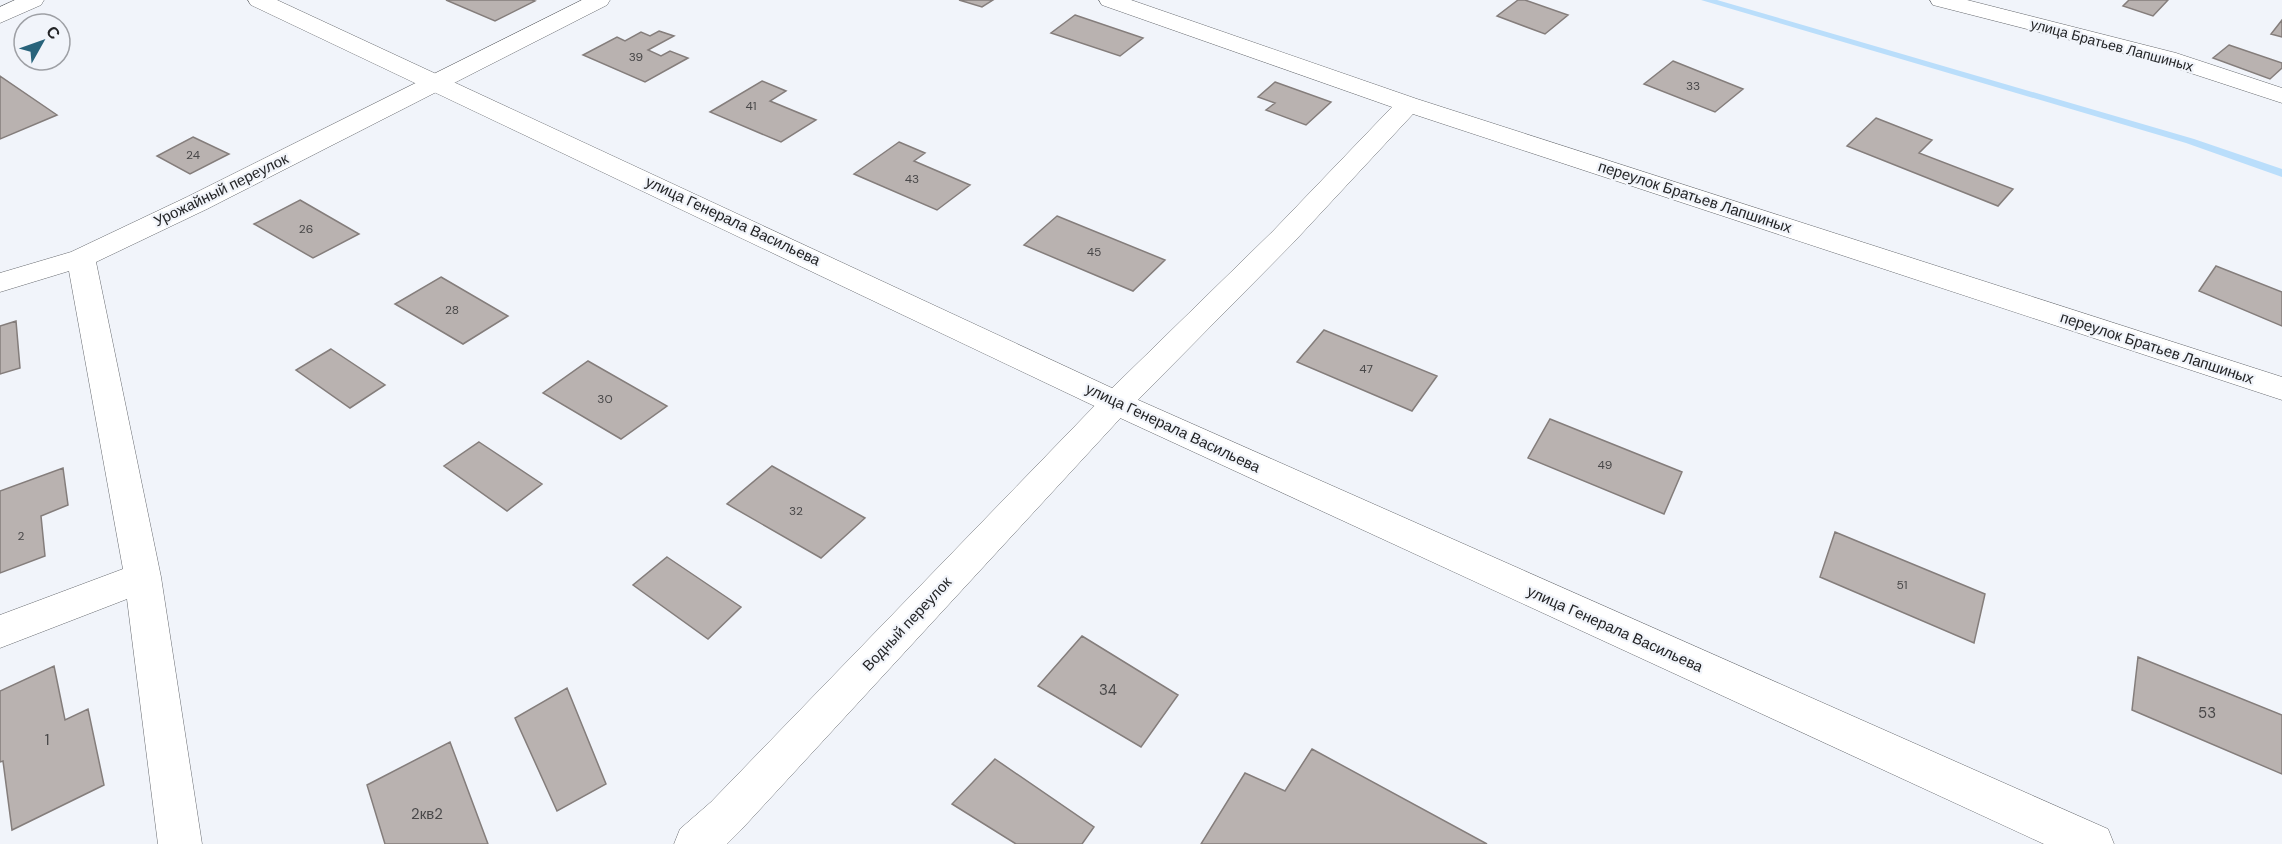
<svg xmlns="http://www.w3.org/2000/svg" width="2282" height="844" font-family="'DM Sans',sans-serif">
	<style>
		.lines { fill: none; stroke-linecap: round; stroke-linejoin: round }
		.stream { fill: #badefb; fill-rule: evenodd }
		.building { fill: #b9b2b0; stroke: #847d7b; stroke-width: 1.5 }
		.minor-casing { stroke: #686b70; stroke-width: 1 }
		.major-casing { stroke: #686b70; stroke-width: 1 }
		.minor { fill: #fff; fill-rule: evenodd }
		.major { fill: #fff; fill-rule: evenodd }
		.labels { text-anchor: middle; dominant-baseline: central; stroke-width: 4.5; stroke-linejoin: round; paint-order: stroke }
		.number-label { font-size: 12px; fill: #484748 }
		.far-street-label { font-size: 14px; fill: #222325; stroke: #f1f4fa }
		.street-label { font-size: 15px; fill: #222325; stroke: #f1f4fa }
		.near-number-label { font-size: 15px; fill: #484748 }
	</style>
	<rect width="100%" height="100%" fill="#f1f4fa"/>
	<g class="lines">
		<path class="stream" d="M1701 0H1717L2194 139 2282 169V177L2186 143Z"/>
	</g>
	<path class="building" d="M446 0H532L535 1 495 21Z
		M959 0H993L982 7Z
		M1518 0H1525L1568 15 1545 34 1497 16Z
		M2129 0H2168L2153 16 2123 6Z
		M1075 15 1143 38 1120 56 1051 33Z
		M2282 20V37L2271 34Z
		M659 31 674 36 648 50 661 56 670 51 688 58 645 82 583 55 617 37 625 41 641 32 650 36Z
		M2229 45 2282 63V68L2270 79 2213 58Z
		M1673 61 1743 89 1715 112 1644 84Z
		M0 76 57 115 0 139Z
		M762 81 786 91 770 101 816 120 781 142 710 112Z
		M1275 82 1331 102 1306 125 1266 110 1275 103 1258 97Z
		M1876 118 1932 140 1919 153 2013 189 1998 206 1847 146Z
		M193 137 229 154 190 174 157 156Z
		M899 142 925 153 914 161 970 185 937 210 854 174Z
		M300 200 359 234 313 258 254 224Z
		M1057 216 1165 260 1133 291 1024 245Z
		M2216 266 2282 292V326L2199 291Z
		M441 277 508 316 463 344 395 304Z
		M16 321 20 368 0 374V326Z
		M1324 330 1437 376 1412 411 1297 362Z
		M331 349 385 385 350 408 296 370Z
		M588 361 667 406 621 439 543 393Z
		M1550 419 1682 472 1664 514 1528 458Z
		M479 442 542 484 507 511 444 466Z
		M772 466 865 518 821 558 727 504Z
		M63 468 68 505 41 516 45 556 0 573V491Z
		M1835 532 1985 594 1974 643 1820 577Z
		M667 557 741 607 708 639 633 585Z
		M1082 636 1178 695 1141 747 1038 686Z
		M2138 657 2282 715V774L2132 710Z
		M54 666 65 720 88 709 104 785 12 830 3 761 0 762V691Z
		M567 688 606 784 557 811 515 718Z
		M450 742 488 844H385L367 785Z
		M1312 749 1487 844H1201L1245 773 1285 791Z
		M995 759 1094 827 1082 844H1016L952 804Z"/>
	<g class="lines">
		<defs>
			<path id="minor" d="M15 0H44L41 5 0 23V7Z
				M582 0H610L607 5 207 209 96 262 161 577 202 844H158L127 599 0 648V615L123 569 69 271 0 292V273L71 252 187 197Z
				M1099 0H1131L1417 99 2282 377V400L1413 114 1293 243 1127 411 741 830 727 844H674L680 829 711 802 1105 395 1273 231 1392 107 1102 5Z
				M1930 0H1967L2176 53 2282 88V103L2160 63 1933 5Z"/>
			<path id="major" d="M248 0H277L1127 395 2108 829 2114 844H2044L1105 411 251 5Z"/>
		</defs>
		<use href="#minor" class="minor-casing"/>
		<use href="#major" class="major-casing"/>
		<use href="#minor" class="minor"/>
		<use href="#major" class="major"/>
	</g>
	<g class="labels">
		<g class="number-label">
			<text x="636" y="57">39</text>
			<text x="1693" y="86">33</text>
			<text x="751" y="106">41</text>
			<text x="193" y="155">24</text>
			<text x="912" y="179">43</text>
			<text x="306" y="229">26</text>
			<text x="1094" y="252">45</text>
			<text x="452" y="310">28</text>
			<text x="1366" y="369">47</text>
			<text x="605" y="399">30</text>
			<text x="1605" y="465">49</text>
			<text x="796" y="511">32</text>
			<text x="21" y="536">2</text>
			<text x="1902" y="585">51</text>
		</g>
		<g class="far-street-label">
			<text transform="translate(2112 45) rotate(15)">улица Братьев Лапшиных</text>
		</g>
		<g class="street-label">
			<text transform="translate(221 190) rotate(-26)">Урожайный переулок</text>
			<text transform="translate(1695 197) rotate(18)">переулок Братьев Лапшиных</text>
			<text transform="translate(733 221) rotate(25)">улица Генерала Васильева</text>
			<text transform="translate(2157 348) rotate(18)">переулок Братьев Лапшиных</text>
			<text transform="translate(1173 428) rotate(25)">улица Генерала Васильева</text>
			<text transform="translate(907 624) rotate(-47)">Водный переулок</text>
			<text transform="translate(1615 629) rotate(24)">улица Генерала Васильева</text>
		</g>
		<g class="near-number-label">
			<text x="1108" y="690">34</text>
			<text x="2207" y="713">53</text>
			<text x="47" y="740">1</text>
			<text x="427" y="814">2кв2</text>
		</g>
	</g>
	<g transform="translate(42 42) rotate(50)"><circle r="28" fill="#f1f4fa" stroke="#9ea0a5" stroke-width="1.5"/>
	<path d="M0-4.5L10 22L0 15L-10 22Z" fill="#28637b"/>
	<text y="-9" font-size="16" font-weight="bold" text-anchor="middle" fill="#222325">С</text>
	</g>
</svg>
